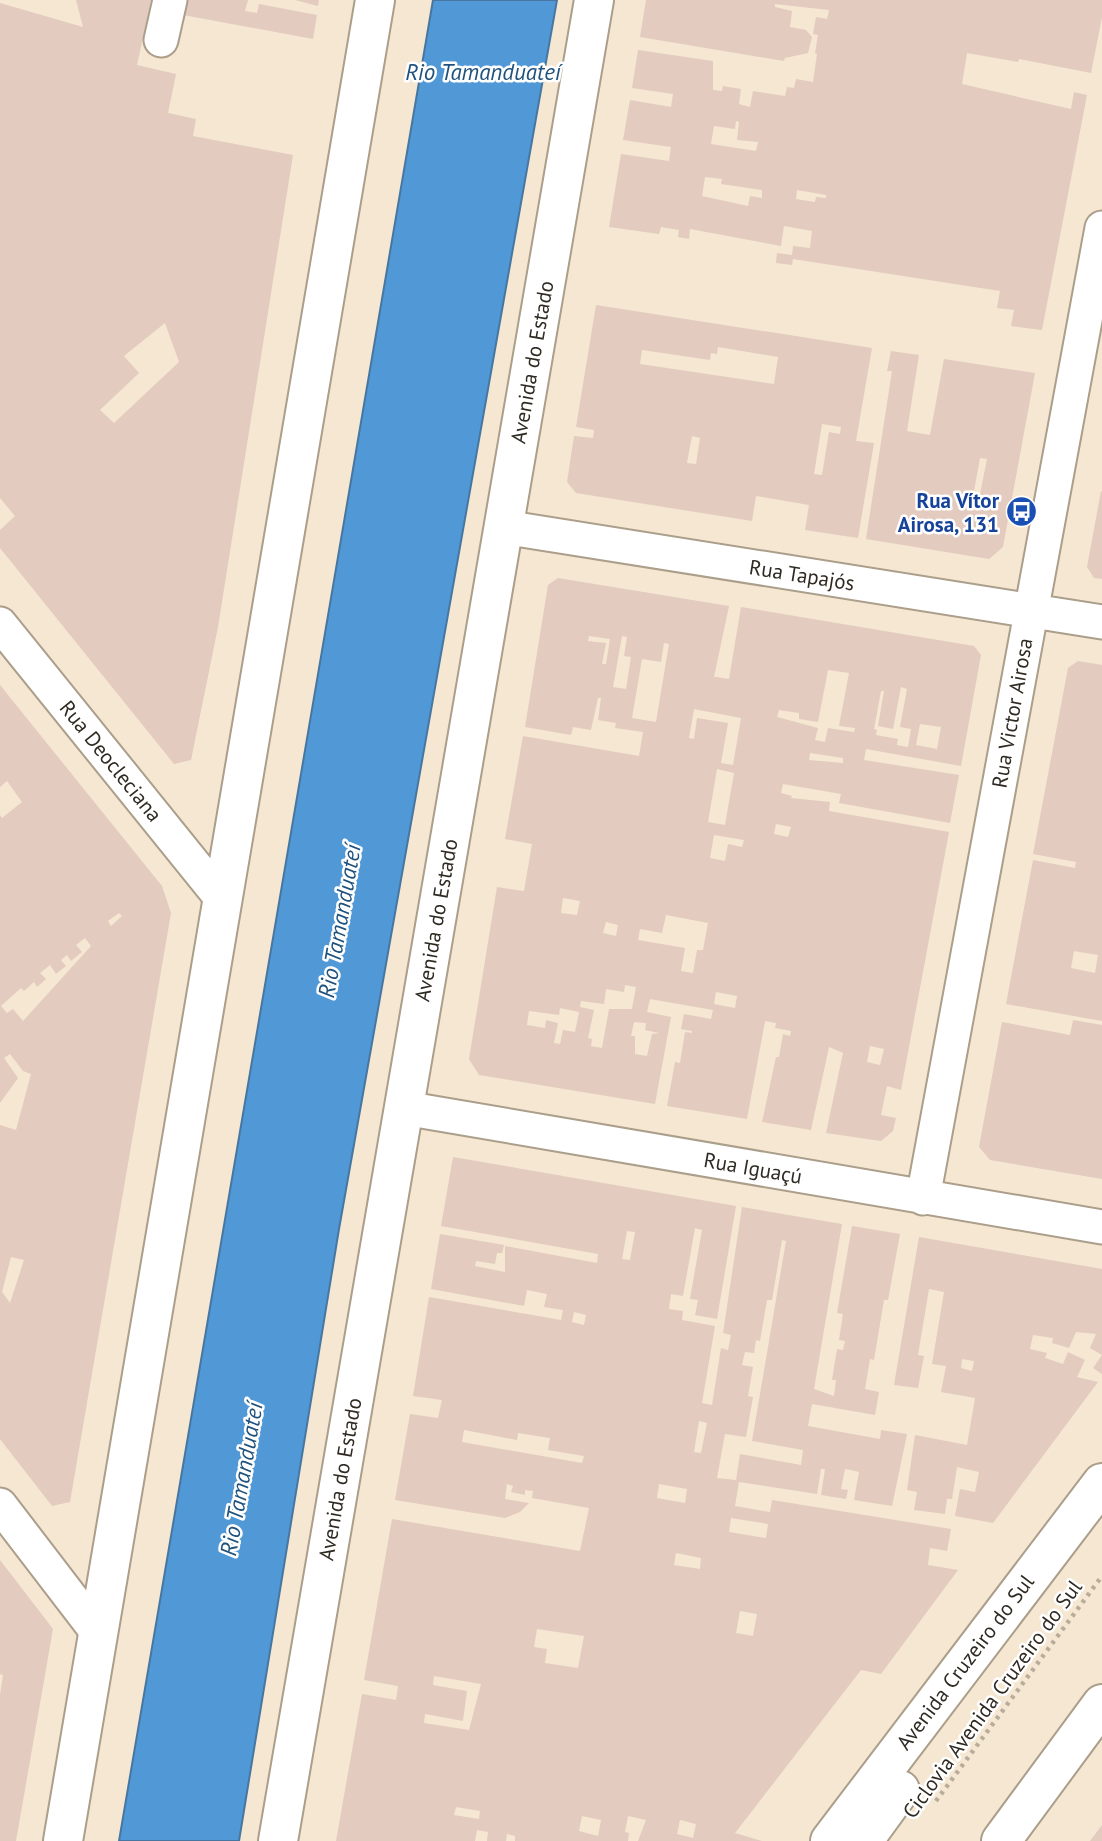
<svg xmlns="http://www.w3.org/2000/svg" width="1102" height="1841" font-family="'PT Sans',sans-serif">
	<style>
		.water { fill: #5198d7; stroke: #4777a1; stroke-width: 2 }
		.building { fill: #e3cbbf; fill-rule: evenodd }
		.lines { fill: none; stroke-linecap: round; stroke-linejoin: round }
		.minor-casing { stroke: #ab9e8a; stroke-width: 37 }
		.primary-casing { stroke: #ab9e8a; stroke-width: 42 }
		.trunk-casing { stroke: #ab9e8a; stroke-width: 42 }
		.path { stroke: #b8ad9c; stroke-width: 4.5; stroke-dasharray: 3.5 5; stroke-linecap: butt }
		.minor { stroke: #fff; stroke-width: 33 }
		.primary { stroke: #fff; stroke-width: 38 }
		.trunk { stroke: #fff; stroke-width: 38 }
		.labels { text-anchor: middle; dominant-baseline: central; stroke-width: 5; stroke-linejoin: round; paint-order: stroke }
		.street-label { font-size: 21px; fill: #2f2a22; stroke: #fff }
		.transit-label { font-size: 21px; font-weight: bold; fill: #164399; stroke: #fff; text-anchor: end }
		.water-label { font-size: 23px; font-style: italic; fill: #1f527d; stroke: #fff }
	</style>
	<rect width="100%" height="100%" fill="#f5e7d2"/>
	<path class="water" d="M433 0H557L339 1229 239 1841H119Z"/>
	<path class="building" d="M76 0H151L137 65 176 74 168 113 196 119 193 136 293 155 218 627 191 760 174 764 0 548V530L15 516 0 498V3L83 27ZM165 323 179 362 114 423 100 410 139 373 124 356Z
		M187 0H248L245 11 257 13 259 4 317 15 313 39 183 15Z
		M295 0H319L318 6Z
		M646 0H1102V17L1091 73 1019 59 1018 62 967 53 962 84 1071 109 1074 92 1087 95 1042 330 1011 326 1014 310 997 308 1000 291 793 259 792 265 776 263 777 253 792 255 793 246 810 248 812 231 784 226 781 246 690 229 689 239 678 237 679 230 661 227 659 234 609 227 621 154 669 161 671 147 623 140 630 100 671 107 673 94 632 88 638 50 713 61V90L722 91 723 86 741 89 739 104 750 107 753 91 785 96 787 87 794 88 796 79 813 82 817 54 815 53 818 35 813 34 816 17 827 19 829 10 775 4V7L792 11 790 27 806 30 812 37 808 53 785 58 784 61 640 37ZM736 121 739 122 737 140 758 142 756 151 711 144 714 126 735 129ZM705 177 722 179 721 184 762 190V198L750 196 748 206 702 196ZM797 190 826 195V198L816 197 815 202 796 199Z
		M596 305 872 348 856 441 874 443 858 538 805 530 809 505 756 496 752 521 576 493 567 482 574 436 593 438 594 430 576 427ZM718 347 778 357 774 384 640 364 642 350 710 360 711 353 717 354ZM822 424 841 427 840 434 829 432 822 475 814 474ZM692 436 700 438 696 464 687 463Z
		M891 351 919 355 907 431 930 435 944 359 1035 373 1003 547 989 559 866 539 892 371H887ZM980 458 987 459 977 509 971 508Z
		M1101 491 1102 492V579L1094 578 1087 567Z
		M558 578 729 606 714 677H717L729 679 741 607 974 646 981 655 961 766 866 749 864 760 959 775 950 823 839 803 841 794 783 784 781 793 792 796 791 798 830 802 829 811 949 832 901 1090 887 1086 881 1115 896 1118 893 1131 881 1141 826 1133 843 1053 829 1047 811 1130 762 1122 776 1057H779L783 1034 790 1036 791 1031 775 1028 776 1023 765 1021 747 1119 667 1106 675 1062 680 1063 685 1032 692 1033V1031L681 1029 684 1014 711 1019 713 1010 650 999 647 1012 671 1017 655 1104 479 1075 469 1059 497 887 524 891 532 844 505 839 523 736 639 756 643 732 615 728 616 723 598 720 601 698H598L591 730 573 727 571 735 525 727 548 585ZM589 636 610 639 606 664H602L606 643 588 641ZM622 636 627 637 624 656 631 657 626 689 613 687ZM664 643 669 644 656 722 632 718 642 659 661 662ZM828 670 849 673 839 726 855 728 854 732 828 728 825 742 815 740 818 728 777 717 779 710 799 713V719L818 722ZM901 687 907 689 900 727 911 729 908 747 897 745 898 739 876 735 877 730 874 729 881 691H884L878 726 893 729ZM694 709 741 718 733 765 721 763 728 723 697 718 694 739 689 738ZM920 724 941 727 937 749 916 745ZM810 753 843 758V763L809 760ZM717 769 734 773 725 825 708 822ZM776 824 791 827 788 837 774 834ZM714 835 744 840 742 847 728 844 725 861 710 858ZM563 898 580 901 577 915 561 913ZM666 915 708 923 703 950H697L693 973 681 971 685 948 638 940 640 929 662 933ZM606 922 618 925 616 936 603 933ZM625 985 636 987 632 1009H609L602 1048 591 1046 592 1039 588 1038 594 1010 580 1007 581 1001 604 1004 606 989 624 992ZM716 992 737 996 735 1008 714 1004ZM560 1008 579 1012 575 1032 563 1030 560 1044 554 1043 558 1023 546 1020 545 1028 527 1025 529 1011 559 1015ZM634 1022 646 1023 645 1030 659 1033 652 1034 647 1056 635 1054V1036H631ZM870 1046 884 1049 880 1065 867 1062Z
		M1078 661 1102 665V1021L1006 1004 1033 860 1075 868 1076 862 1033 854 1068 668ZM1074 951 1098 955 1095 973 1071 968Z
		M0 685 162 886 171 913 70 1502 52 1506 0 1439V1125L16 1130 31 1074 23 1071 10 1054 4 1058 18 1078 0 1103V815L2 818 22 802 7 781 0 787ZM119 913 122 916 111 926 108 921ZM85 938 91 946 23 1021 13 1009 7 1013 1 1006 21 988 24 991 34 982 37 987 46 979 40 973 50 965 56 974 66 966 61 960 67 955 71 961 82 952 76 945ZM11 1257 24 1260 10 1303 2 1292Z
		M1073 1020 1102 1025V1179L990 1160 979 1147 1002 1022 1070 1035Z
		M453 1157 736 1206 717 1319 695 1315 698 1300 690 1299 702 1230 698 1229 695 1228 683 1296 671 1294 669 1309 683 1311 682 1320 715 1326 702 1403 712 1405 721 1348 728 1350 731 1335 723 1333 742 1207 842 1224 814 1389 834 1396 836 1380H832L837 1349 843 1350 845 1341 839 1340 843 1314 837 1313 852 1226 900 1234 888 1300H884L874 1360 870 1359 865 1389 879 1392 875 1415 812 1404 808 1426 880 1439 881 1430 907 1434 892 1506 854 1500 859 1472 851 1470 845 1469 841 1489 848 1490 846 1499 821 1495 825 1469H821L817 1494 739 1482 735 1506 770 1512 772 1500 951 1529 947 1551 930 1548 928 1565 958 1570 881 1674 861 1670 735 1833 762 1841H638L646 1820 628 1816 625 1832 629 1833 628 1841H515V1836L507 1834 506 1841H487L488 1832 477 1830 475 1841H336L362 1694 396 1700 398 1686 364 1680 392 1519 580 1551 589 1508 532 1498 533 1491 525 1490V1495L511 1492 513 1486 507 1484 505 1499 529 1503 520 1512 505 1518 395 1500 410 1414 438 1418 442 1400 413 1396 429 1297 561 1320 563 1310 544 1307 547 1294 527 1290 524 1306 431 1289 440 1234 504 1245 502 1253H497L495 1264 476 1261 475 1266 505 1272V1246L597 1263 598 1254 441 1226ZM627 1231 635 1232 630 1260 622 1259ZM782 1240 786 1241 752 1441 803 1450 801 1465 740 1454 736 1480 717 1478 725 1434 746 1437 753 1397 748 1396 753 1367 742 1365 745 1352 754 1353 756 1340 760 1341 767 1300H772ZM574 1312 586 1315 584 1325 572 1322ZM699 1421 707 1423 701 1453 694 1452ZM464 1430 517 1440 518 1433 550 1438 548 1450 584 1456 582 1463 462 1442ZM659 1484 687 1489 685 1503 657 1498ZM731 1518 768 1524 766 1538 729 1532ZM676 1553 701 1558 700 1569 674 1565ZM740 1611 757 1614 753 1636 736 1633ZM537 1629 584 1636 578 1668 545 1663 547 1649 534 1647ZM434 1676 481 1684 469 1730 424 1723 425 1714 463 1721 467 1691 433 1685ZM456 1807 480 1811 479 1819 454 1815ZM582 1816 601 1820 598 1836 579 1831ZM680 1820 696 1824 693 1838 677 1834Z
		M919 1237 1102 1269V1374L1093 1368 1102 1355 1090 1348 1096 1334 1076 1332 1069 1348 1052 1343 1053 1338 1033 1335 1030 1349 1047 1353 1045 1358 1063 1364 1068 1352 1085 1360 1077 1377 1098 1382 993 1523 955 1516 960 1489 975 1492 979 1472 957 1467 952 1499H947L945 1514 914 1510 917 1492 907 1490 915 1435 967 1445 975 1398 941 1392 946 1366 932 1364 944 1292 929 1289 918 1355 924 1356 918 1388 894 1385ZM962 1359 974 1361 972 1371 961 1368Z
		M0 1560 53 1629 16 1841H0V1695L3 1675 0 1674Z
		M1102 1825V1841H1090Z"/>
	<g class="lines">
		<defs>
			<path id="minor" d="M161 40 170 0
				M503 527 1102 622
				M0 624 222 899
				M404 1108 1102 1227
				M923 1198 1102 228
				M0 1505 98 1633"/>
			<path id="primary" d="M830 1841 1102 1483
				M863 1841 900 1790
				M1001 1841 1102 1704"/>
			<path id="trunk" d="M63 1841 375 0
				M278 1841 594 0"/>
		</defs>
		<use href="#minor" class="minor-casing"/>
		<use href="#primary" class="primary-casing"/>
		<use href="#trunk" class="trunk-casing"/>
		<path class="path" d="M936 1801 1102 1576"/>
		<use href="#minor" class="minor"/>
		<use href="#primary" class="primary"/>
		<use href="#trunk" class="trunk"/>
	</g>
	<defs>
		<symbol id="bus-disc" viewBox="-11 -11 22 22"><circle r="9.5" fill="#1a4fb4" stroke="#fff"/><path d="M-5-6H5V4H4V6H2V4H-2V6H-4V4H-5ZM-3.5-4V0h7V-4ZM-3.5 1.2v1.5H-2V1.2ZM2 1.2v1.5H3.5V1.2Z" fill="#fff"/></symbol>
	</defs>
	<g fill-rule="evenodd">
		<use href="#bus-disc" x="1004" y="494" width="35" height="35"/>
	</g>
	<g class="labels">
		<g class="street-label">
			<text transform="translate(532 362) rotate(-80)">Avenida do Estado</text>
			<text transform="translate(802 575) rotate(9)">Rua Tapajós</text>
			<text transform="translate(1012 713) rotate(-80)">Rua Victor Airosa</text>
			<text transform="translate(111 761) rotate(51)">Rua Deocleciana</text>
			<text transform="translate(436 920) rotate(-80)">Avenida do Estado</text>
			<text transform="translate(753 1168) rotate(10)">Rua Iguaçú</text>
			<text transform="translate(340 1479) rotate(-80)">Avenida do Estado</text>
			<text transform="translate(965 1662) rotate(-53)">Avenida Cruzeiro do Sul</text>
			<text transform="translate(992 1699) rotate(-54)">Ciclovia Avenida Cruzeiro do Sul</text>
		</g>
		<g class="transit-label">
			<text x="999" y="500">Rua Vítor<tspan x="999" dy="24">Airosa, 131</tspan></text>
		</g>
		<g class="water-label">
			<text x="483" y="71">Rio Tamanduateí</text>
			<text transform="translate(339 921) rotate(-80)">Rio Tamanduateí</text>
			<text transform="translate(241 1479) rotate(-80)">Rio Tamanduateí</text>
		</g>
	</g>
</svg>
